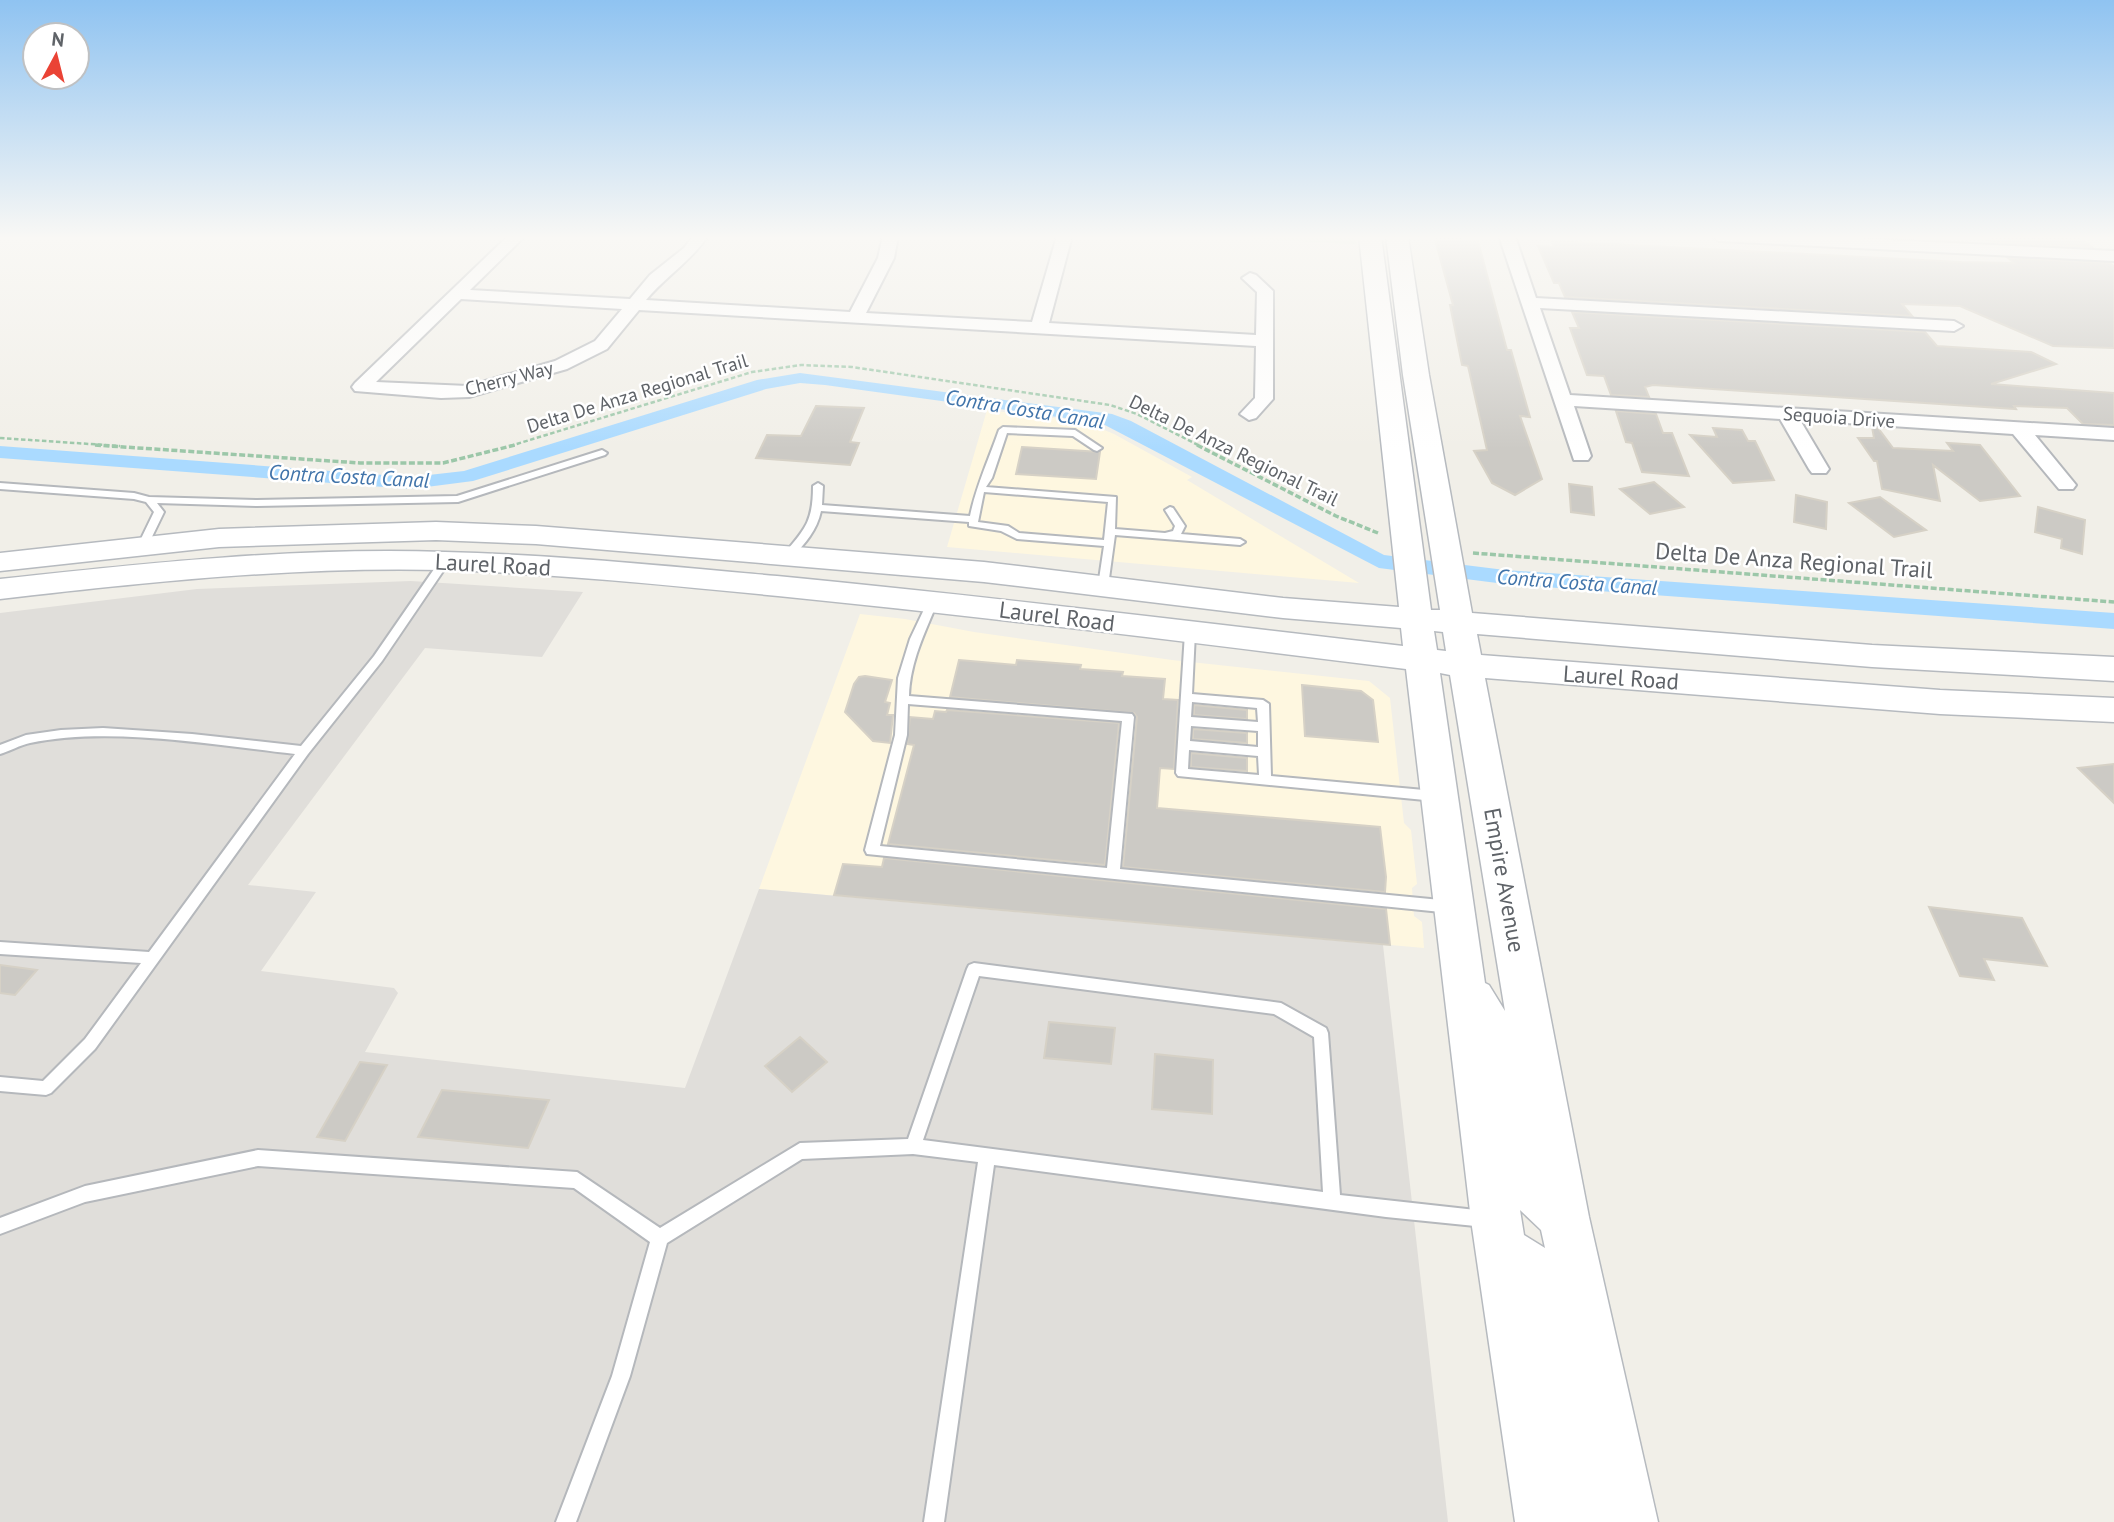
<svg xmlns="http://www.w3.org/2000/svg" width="2114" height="1522" font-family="'PT Sans',sans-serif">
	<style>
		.commercial { fill: #fef7e0 }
		.industrial { fill: #e0deda }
		.green { fill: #c5e8c5 }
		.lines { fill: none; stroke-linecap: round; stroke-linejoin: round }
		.canal { fill: #aadaff; fill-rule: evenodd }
		.building { fill: #cccac5; stroke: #d6d1c6; stroke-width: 2 }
		.lane-casing { stroke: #b5b8bc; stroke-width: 4 }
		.street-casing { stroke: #b5b8bc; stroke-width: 4 }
		.secondary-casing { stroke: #b6babf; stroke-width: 3 }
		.path-far1 { stroke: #9cc7a9; stroke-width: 2.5; stroke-dasharray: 4.5 2.5; stroke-linecap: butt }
		.path { stroke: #9cc7a9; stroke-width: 3.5; stroke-dasharray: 6 2.5; stroke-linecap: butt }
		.lane { fill: #fff; fill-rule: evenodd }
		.street { fill: #fff; fill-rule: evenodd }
		.secondary { fill: #fff; fill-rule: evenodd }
		.labels { text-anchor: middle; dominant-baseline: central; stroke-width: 5; stroke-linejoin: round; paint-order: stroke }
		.far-street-label { font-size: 19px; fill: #5f6368; stroke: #fff }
		.far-water-label { font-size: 21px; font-style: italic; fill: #4174aa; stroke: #fff }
		.street-label { font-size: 23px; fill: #5f6368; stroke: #fff }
	</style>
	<rect width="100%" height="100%" fill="#f1efe8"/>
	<path class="commercial" d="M987 410 1070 420 1092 425 1114 434 1192 477 1187 480 1359 583 947 547Z
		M860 614 905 619 974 632 1172 660 1369 681 1390 698 1404 823 1411 830 1417 884 1412 888 1414 916 1422 922 1424 948 759 889Z"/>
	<path class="industrial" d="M411 581 583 592 542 657 425 648 248 885 316 892 261 971 394 988 398 993 365 1052 685 1088 759 889 1383 945 1448 1522H0V613L197 589Z"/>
	<path class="green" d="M1200 236H1356L1357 244H1351Z"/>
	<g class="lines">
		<path class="canal" d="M800 373 1112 414 1131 421 1384 555 1505 570 2114 613V629L1505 584 1379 568 1101 423 825 385 800 383 766 389 473 481 411 489 0 458V446L411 477 464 471 757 380Z"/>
	</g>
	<path class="building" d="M1434 236H1461L1462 241H1478L1507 350H1511L1530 417 1520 416 1542 479 1515 495 1492 483 1474 451 1487 450 1468 366 1462 365 1450 305H1453Z
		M1985 236H2080L2092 247 1992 242Z
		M1552 241 1961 262 2014 263 2008 258 2110 263 2114 267V348L2053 346 1960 306 1902 304 1912 316 1565 297 1559 283H1554L1538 246 1554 247Z
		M1572 312 1925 332 1937 346 2031 352 2056 364 1991 384 2114 393V425L2083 424 2067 408 2014 406 2016 409 1653 385 1645 387 1649 397 1611 395 1604 376 1587 375 1570 328H1579Z
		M816 406 864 408 850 442 859 443 850 465 756 458 767 435 801 436Z
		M1616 411 1656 414 1663 433H1672L1689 476 1642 472 1632 443 1626 442Z
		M1872 427 1878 428 1893 448 1953 451 1947 443 1980 445 2020 496 1980 501 1933 465 1940 501 1882 489 1877 461H1874L1858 438H1874Z
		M1713 428 1742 430 1748 441H1755L1774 480 1733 483 1690 435 1717 437Z
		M1022 447 1100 452 1096 479 1016 474Z
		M1654 482 1684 507 1650 514 1620 489Z
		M1569 484 1592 487 1594 515 1571 512Z
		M1796 495 1827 502 1826 529 1794 522Z
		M1880 497 1926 530 1894 537 1849 503Z
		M2038 507 2085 520 2082 554 2061 548 2062 539 2035 532Z
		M959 660 1016 665 1017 660 1081 665 1080 669 1123 672 1122 676 1165 679 1163 699 1178 700 1174 769 1160 768 1157 808 1380 827 1386 877 1385 892 1123 867 1137 717 1134 713 950 697Z
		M865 676 892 680 885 702 890 703 887 715H893L890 743 873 741 845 712 854 684 859 677Z
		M1302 685 1361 691 1373 700 1378 742 1305 736Z
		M1194 705 1247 710V719L1194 715Z
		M947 710 1119 723 1105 865 888 844 914 745 907 744 910 717 933 719 935 711 946 712Z
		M1193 729 1247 733V743L1193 739Z
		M1191 753 1247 758V771L1191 767Z
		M2114 764V803L2078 768Z
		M884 858 1386 909 1390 945 834 895 843 864 882 867Z
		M1929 907 2022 918 2047 966 1984 959 1994 980 1960 976Z
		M0 965 37 970 15 995 0 993Z
		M1049 1022 1115 1028 1111 1064 1044 1058Z
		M800 1037 827 1062 792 1092 765 1066Z
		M1155 1054 1213 1060 1212 1114 1152 1109Z
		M360 1062 387 1065 345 1141 317 1137Z
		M442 1090 549 1100 528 1148 418 1137Z"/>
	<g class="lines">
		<defs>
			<path id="lane" d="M1003 427 1075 430 1102 448 1097 451 1094 450 1073 436 1007 433 992 478 986 487 1116 497 1115 529 1165 533 1173 531 1175 526 1165 510 1170 507 1173 508 1185 526 1181 534 1240 539 1245 542 1240 545 1115 535 1108 586 1103 589 1098 586 1104 546 1017 539 1001 531 969 526V522L821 511C817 530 805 544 792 557H784L783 555C805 529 813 522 813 486L818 483 823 486 822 505 970 516C976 486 989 459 999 430ZM984 492 1108 502 1104 540 1019 533 1008 526 978 522Z
				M602 450 607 453 605 455 458 502 257 506 157 503 164 512 148 545 143 548 138 545 154 512 146 502 134 499 0 489V483L134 493 149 497 257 500 457 496Z
				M445 558 450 561 382 661 308 754 95 1049 51 1093 46 1095 0 1091V1077L43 1081 85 1039 141 963 0 954V942L149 952 295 754C215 745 109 726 30 743 20 745 10 751 0 754V745L26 735 61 730 103 728 192 734 301 746 374 656 441 559Z
				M933 598 938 601C925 632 910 662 909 696L1132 714 1134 717 1120 869 1451 901 1456 903 1458 907 1456 911 1451 913 867 854 865 850 895 735 898 678 910 639 928 601ZM908 704 1122 721 1107 868 880 846 907 735Z
				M1190 629 1195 633 1192 694 1263 700 1269 704 1271 776 1435 791 1439 793 1441 796 1439 799 1435 801 1178 776 1176 773 1185 633ZM1192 702 1257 708 1258 722 1191 717ZM1191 726 1258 731V747L1190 741ZM1189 750 1258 756 1259 775 1188 769Z
				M974 963 1281 1003 1326 1028 1328 1033 1340 1195 1485 1211 1491 1213 1493 1219 1491 1225 1485 1227 1386 1217 994 1165 944 1522H924L978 1162 913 1154 802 1159 667 1243 630 1376 576 1522H556L612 1376 650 1242 574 1188 258 1166 85 1202 0 1234V1218L85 1186 258 1150 577 1172 660 1228 800 1143 908 1139 967 969 969 965ZM979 976 1274 1014 1314 1037 1323 1192 923 1140Z"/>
			<path id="street" d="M508 236H525L470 290 630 299 650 275 684 248 693 236H708C691 261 665 277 646 300L850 312 878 258 883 236H898L894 258 866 313 1032 322 1057 236H1072L1049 323 1256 335 1257 292 1242 278 1250 273 1256 275 1273 291V399L1256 418 1249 420 1240 414 1255 398 1256 346 639 310 607 349 567 369 469 397 441 398 355 391 352 387 355 383ZM461 299 622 309 595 341 555 361 468 386 376 382Z
				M1499 236H1515L1536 298 1954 321 1963 326 1954 331 1540 308 1570 395 2114 428V440L2035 435 2076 485 2073 489H2059L2013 434 1800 420 1829 469 1826 473H1812L1809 469 1780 419 1574 406 1591 456 1588 460H1574Z
				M1711 236H1807L2114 251V261L1719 241Z"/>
			<path id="secondary" d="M1359 236H1381L1431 610H1440L1403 375 1386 236H1408L1429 375 1472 613 1872 645 2114 657V681L1872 667 1477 634 1481 655 1940 690 2114 698V722L1940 714 1485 678 1589 1217 1658 1522H1515L1471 1220 1406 669C1197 643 988 617 778 596 668 585 557 574 446 570 296 566 148 582 0 599V579C148 563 296 547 445 552 556 555 666 566 777 576 986 596 1194 622 1403 646L1401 628 1283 618 984 582 536 544 436 540 219 547 0 571V553L219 529 436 522 536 526 984 562 1283 598 1399 607ZM1434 631 1443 632 1446 651 1437 650ZM1440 673 1450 675 1505 1011 1489 985 1485 983ZM1520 1210 1541 1230 1545 1248 1524 1235Z"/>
		</defs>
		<use href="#lane" class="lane-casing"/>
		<use href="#street" class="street-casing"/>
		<use href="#secondary" class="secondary-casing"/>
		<path class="path-far1" d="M0 438 120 446
			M510 446 752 372 801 365 852 367 1110 405 1137 414 1200 446"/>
		<path class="path" d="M95 445 360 463H443L515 445
			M1197 445 1336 516 1378 533
			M1473 553 2114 602"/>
		<use href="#lane" class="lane"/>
		<use href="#street" class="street"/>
		<use href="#secondary" class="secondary"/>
	</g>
	<linearGradient id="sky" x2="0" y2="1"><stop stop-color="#8fc3f1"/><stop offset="0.53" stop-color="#f9f8f5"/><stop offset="1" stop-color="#f9f8f5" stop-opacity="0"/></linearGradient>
	<rect width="2114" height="449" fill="url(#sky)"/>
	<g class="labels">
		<g class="far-street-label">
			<text transform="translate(509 378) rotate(-14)">Cherry Way</text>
			<text transform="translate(637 393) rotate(-17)">Delta De Anza Regional Trail</text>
			<text transform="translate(1839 417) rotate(4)">Sequoia Drive</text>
			<text transform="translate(1234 450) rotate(26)">Delta De Anza Regional Trail</text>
		</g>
		<g class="far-water-label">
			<text transform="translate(1025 409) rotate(9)">Contra Costa Canal</text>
			<text transform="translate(349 476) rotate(3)">Contra Costa Canal</text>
			<text transform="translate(1577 582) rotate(4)">Contra Costa Canal</text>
		</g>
		<g class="street-label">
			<text transform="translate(1794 560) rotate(4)">Delta De Anza Regional Trail</text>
			<text transform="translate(493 564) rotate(3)">Laurel Road</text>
			<text transform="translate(1057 616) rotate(7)">Laurel Road</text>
			<text transform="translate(1621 677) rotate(4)">Laurel Road</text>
			<text transform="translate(1505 880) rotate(80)">Empire Avenue</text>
		</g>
	</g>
	<g transform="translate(56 56) rotate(7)"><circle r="33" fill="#ffffff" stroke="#bfc1c3" stroke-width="2"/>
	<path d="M0-5L12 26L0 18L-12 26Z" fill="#ea4335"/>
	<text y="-10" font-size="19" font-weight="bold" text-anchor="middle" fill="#5f6368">N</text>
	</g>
</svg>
